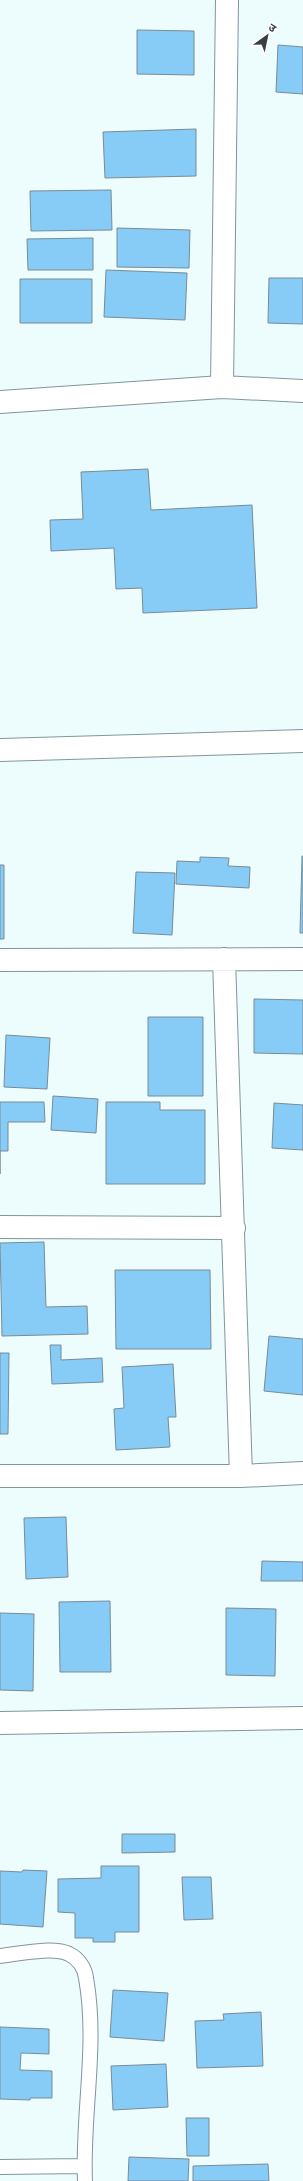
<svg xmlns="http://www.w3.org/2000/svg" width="303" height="2181" font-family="Inter,'Noto Sans Devanagari',sans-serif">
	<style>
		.building { fill: #86ccf6; stroke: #798b96 }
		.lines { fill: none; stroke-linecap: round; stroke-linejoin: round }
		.lane-casing { stroke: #7f9799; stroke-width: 16 }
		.street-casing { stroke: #7f9799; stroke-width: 24 }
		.lane { stroke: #fff; stroke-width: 14 }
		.street { stroke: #fff; stroke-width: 22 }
	</style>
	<rect width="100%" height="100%" fill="#edfdfe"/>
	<path class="building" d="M137 30 194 31V75L137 74Z
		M278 45 303 47V94L276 92Z
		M196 129V176L105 178 103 132Z
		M111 190 112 230 31 231 30 191Z
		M117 228 190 230 189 268 117 267Z
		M93 238V270H28L27 239Z
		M106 270 187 273 185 320 104 317Z
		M269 278H303V324L268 323Z
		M20 279H92V323H20Z
		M148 469 151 510 252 505 257 608 143 613 142 588 116 589 114 548 51 551 50 520 83 519 81 472Z
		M302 856H303V933H300Z
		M200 857 229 858 228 866 250 867 249 888 176 884 177 861 200 862Z
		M0 865H4V939H0Z
		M136 872 175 873 172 935 133 933Z
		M254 999 303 1000V1054L254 1053Z
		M148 1017H203V1096H148Z
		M6 1035 50 1038 47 1089 4 1087Z
		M53 1096 98 1099 96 1133 51 1130Z
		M0 1102H44L45 1122H8V1151H0V1174Z
		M106 1102H160V1110H205V1184H106Z
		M274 1103 303 1105V1150L272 1148Z
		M44 1242 46 1307 87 1306 88 1334 2 1336 0 1243Z
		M115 1270H210L211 1349H116Z
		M269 1336 303 1339V1395L264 1391Z
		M50 1345H61V1360L102 1358 103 1382 52 1384Z
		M0 1353H9L8 1434H0Z
		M173 1364 176 1417H168L170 1447 116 1450 114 1409 124 1408 122 1367Z
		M66 1517 68 1577 26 1579 24 1518Z
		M262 1561 303 1562V1581H261Z
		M110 1601 111 1672H60L59 1602Z
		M226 1608 276 1609 275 1676 226 1675Z
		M0 1613 34 1614 33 1691 0 1690Z
		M122 1834H175V1852L122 1853Z
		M101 1866H139V1932H115V1942H93V1938H75V1913L58 1912V1879L101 1878Z
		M23 1870 47 1871 43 1927 0 1924V1871L22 1872Z
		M182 1877H211L213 1919 184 1920Z
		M113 1990 168 1993 164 2041 110 2037Z
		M261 2012 263 2066 197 2068 195 2021 224 2020 223 2014Z
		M0 2027 49 2029V2054L21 2053 20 2070 52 2071V2098H30V2100L0 2099Z
		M166 2064 168 2107 113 2110 111 2066Z
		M186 2118H209V2156H187Z
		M129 2157 189 2159 188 2181H128Z
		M268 2164 269 2181H193V2166Z"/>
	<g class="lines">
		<defs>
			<path id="lane" d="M0 1956C18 1954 53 1946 69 1954 78 1958 85 1968 86 1978 98 2045 82 2114 85 2181
				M0 2167 84 2166"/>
			<path id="street" d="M222 387 227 0
				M0 402 222 387 303 391
				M0 750 303 741
				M224 959 241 1476
				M0 960 303 959
				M0 1227 234 1228
				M0 1476H241L303 1473
				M0 1723 303 1718"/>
		</defs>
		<use href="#lane" class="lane-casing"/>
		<use href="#street" class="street-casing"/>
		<use href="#lane" class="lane"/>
		<use href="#street" class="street"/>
	</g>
	<g transform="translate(267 36) rotate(33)" stroke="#ffffff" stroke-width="3" paint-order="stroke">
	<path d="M0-3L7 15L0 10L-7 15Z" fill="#353f40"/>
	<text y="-6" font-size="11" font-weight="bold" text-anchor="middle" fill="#353f40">उ</text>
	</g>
</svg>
